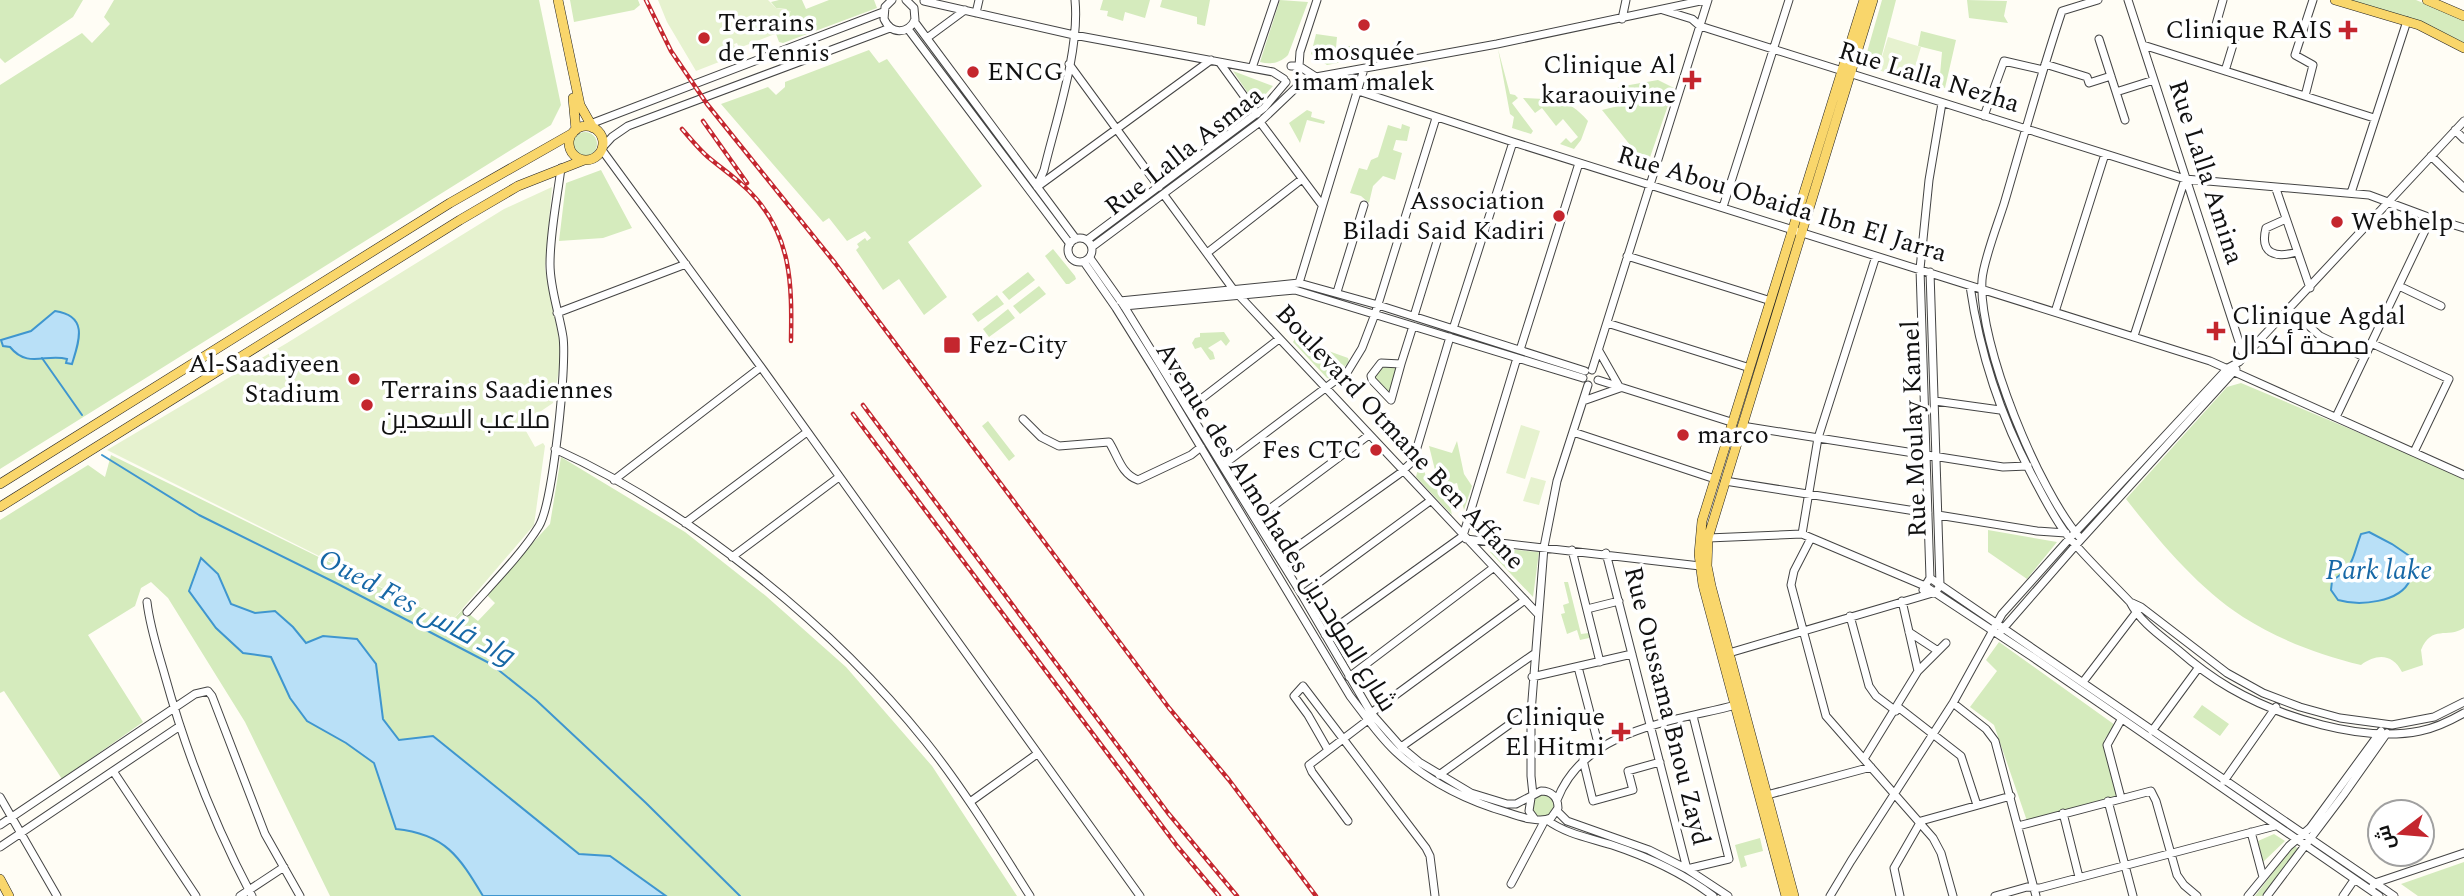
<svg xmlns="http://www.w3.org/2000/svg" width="2464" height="896" font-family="Spectral,Cairo,serif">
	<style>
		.green { fill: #d5ebbd }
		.pitch { fill: #e6f2cf }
		.water { fill: #b9e0f7; stroke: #3f96cf; stroke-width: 2 }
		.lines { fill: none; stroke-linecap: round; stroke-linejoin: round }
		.stream { stroke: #3f96cf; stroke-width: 2 }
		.minor-casing { stroke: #444; stroke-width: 9 }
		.major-casing { stroke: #222; stroke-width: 10 }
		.minor { stroke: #fff; stroke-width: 7 }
		.major { stroke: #f9d66b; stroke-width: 9 }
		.rail-casing { stroke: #c4262e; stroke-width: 4.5 }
		.rail { stroke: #fff; stroke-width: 2; stroke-dasharray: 5; stroke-linecap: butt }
		.poi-dot { fill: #c4262e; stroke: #fff; stroke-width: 2.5 }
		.labels { text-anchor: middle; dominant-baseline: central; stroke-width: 7; stroke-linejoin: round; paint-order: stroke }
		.poi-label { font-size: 26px; fill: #111; stroke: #fff; text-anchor: start }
		.street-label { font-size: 26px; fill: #111; stroke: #fff }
		.water-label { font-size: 28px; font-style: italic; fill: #1768a6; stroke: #fff }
	</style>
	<rect width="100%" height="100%" fill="#fffdf5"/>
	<path class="green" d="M0 0H83L73 17 5 63 0 58Z
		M114 0H539L561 105 551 125 0 469V85L82 33 92 43 110 24 104 17Z
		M570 0H638L640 5 634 10 574 22Z
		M779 0H802L806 9 829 0H874L877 8 783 43 779 42 775 31 787 9 776 8 771 2Z
		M1103 0H1150L1145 18 1125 12 1123 21 1107 16 1108 11 1100 10Z
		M1162 0H1210L1205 26 1197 24V17L1160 7Z
		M1280 0 1308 2 1288 55C1280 63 1271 65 1260 62Z
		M1882 0H1896L1878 70 1863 66Z
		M1967 0 2007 1 2004 16 2008 23 1969 18Z
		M2348 0H2416L2464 20V44Z
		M1921 31 1956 40 1945 88 1939 86 1942 52 1918 46Z
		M1316 34 1337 37 1336 48 1350 46 1348 61 1327 65 1311 54Z
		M1498 49 1510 94 1515 95 1518 98 1512 103 1533 131 1531 134 1512 128 1514 117 1510 114Z
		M869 50 879 63 887 59 982 186 908 242 947 297 924 315 899 279 883 290 856 250 859 247 857 244 865 238 867 241 871 238 865 231 847 241 829 218 823 222 721 104 768 87 776 95 785 87V82Z
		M1233 71 1273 86 1256 105Z
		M1658 80 1674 88 1647 166 1602 110 1618 106 1615 95 1618 87Z
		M1523 98C1554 100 1566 96 1588 121L1581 140 1574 149 1560 144 1566 138 1571 143 1578 137 1563 119 1556 126 1542 108 1535 113Z
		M1307 110 1312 112 1311 117 1325 121 1324 124 1307 120 1300 143 1289 123Z
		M1402 124 1410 127 1407 141 1396 140 1393 150 1402 153 1395 180 1383 176 1373 186 1369 203 1361 196 1350 193 1359 168 1367 170 1371 160 1378 157 1388 125 1401 129Z
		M573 144a12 12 0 1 1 24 0a12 12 0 1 1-24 0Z
		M601 170 632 228 603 238 559 241 566 183Z
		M1053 249 1075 276 1076 279 1069 284H1066L1045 256Z
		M1028 272 1035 280 1009 300 1002 292Z
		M1039 286 1046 294 1020 314 1013 306Z
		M997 295 1004 304 978 322 972 314Z
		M1008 309 1015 318 989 337 983 329Z
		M1224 332 1230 341 1226 346 1221 340 1208 348 1213 352 1215 359 1210 360 1201 347 1195 349 1192 343 1195 338 1200 337V333Z
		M1295 339 1348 358 1349 362 1333 379 1327 378 1293 342Z
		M1383 364 1400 366 1391 395 1373 377Z
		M2241 383 2464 477V628C2447 639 2432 624 2421 650L2423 665 2402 672C2393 654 2377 653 2361 665 2320 655 2279 640 2243 617 2197 587 2159 541 2126 499L2227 387Z
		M988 421 1015 456 1009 461 982 426Z
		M1457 441 1464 474 1472 486 1464 510 1457 483 1446 486 1452 515 1416 477 1421 456 1427 482 1437 478 1429 446 1452 453Z
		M111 455 451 622 463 609 478 621 495 603 486 594 550 524 561 457 685 532 766 596 846 667 932 766 1017 896H330L245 722 168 598 151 582 141 588 135 606 88 635 143 722 62 779 4 691 0 693V520L88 465 105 477Z
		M1988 530 2057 542 2027 579 1988 552Z
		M1495 548 1539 552 1533 597 1490 552Z
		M1564 582H1568L1581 634 1589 633V638L1580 640 1577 630 1567 634 1561 614 1565 613 1563 605 1569 603Z
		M1999 642 2115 725 2104 740 2119 797 2027 821 1994 725 1970 707 1997 671 1986 660Z
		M2202 705 2229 724 2220 736 2193 717Z
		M1532 806a11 11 0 1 1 22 0a11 11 0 1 1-22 0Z
		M2274 834 2285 841 2263 862 2258 841Z
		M1760 838 1763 851 1744 856 1747 866 1741 868 1735 845Z
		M2294 845 2298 849 2262 896H2255Z
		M2464 862V896H2418L2401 884Z"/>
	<path class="pitch" d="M658 0H768L776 8 791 11 782 29 775 31V34L739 48 737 43 734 44 737 55 696 71 667 22Z
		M1888 37 1921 47 1911 80 1878 70Z
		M552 187 545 268 562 353 553 403 522 424 535 447 543 443 545 446 534 525 451 622 107 450 287 343 504 209Z
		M1521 425 1540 431 1525 479 1506 473Z
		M1531 477 1546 481 1539 505 1523 501Z"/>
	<path class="water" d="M55 311C89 316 79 341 72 364L66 363 67 359C46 353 28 369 10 347L3 346 1 340 31 331Z
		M2369 532 2392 544 2411 557C2412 565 2413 572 2410 580 2400 603 2359 606 2338 600L2331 590 2332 581C2356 564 2351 560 2361 534Z
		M201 558 218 574 231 604 255 613 275 611 293 627 306 643 323 636 357 639 376 664 383 719 399 740 433 736 579 854 610 856 666 896H483C459 856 445 834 396 829L374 763 346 743 307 721 290 698 271 657 243 653 216 628 189 591Z"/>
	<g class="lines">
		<path class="stream" d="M42 358 82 415
			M102 455 199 515 336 583 491 664 536 700 646 803 740 896"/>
		<defs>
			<path id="minor" d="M892 0 885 7 884 19C891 34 907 35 915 20L914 8 906 0
				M2128 0 2244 357
				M2223 0 2215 28 2236 35 2225 71
				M924 1 1074 35 1273 72 1284 79
				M1663 10 1692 19 1700 26 2185 179 2369 195 2431 218 2464 228
				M976 13 979 0
				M1622 19 1626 0
				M914 21 1076 239
				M908 29 1070 244
				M927 38 965 10
				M2099 39 2125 120
				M2143 45 2374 118
				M1220 63 1257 114
				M1069 64 1159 187
				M2045 64 2087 77 2089 83 2111 76
				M1291 66H1299L1316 77 1513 142 2210 361 2464 475
				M1299 66 1300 52 1317 0
				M1252 68 1275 0
				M1302 83 1316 77 1497 44 1705 0
				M2116 92 2154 80
				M2305 96 2313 65 2295 55 2313 0
				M1942 103 1929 180 1920 269 1930 578 1925 586 2031 656 2379 896
				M1984 116 2004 61 2043 70
				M1260 122 1322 205
				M585 126 883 12
				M2455 130 2464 139
				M602 148 612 137 628 126 890 28
				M602 150 761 367 1140 896
				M2431 156 2464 188
				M1037 186 1044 170C1056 120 1080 50 1075 0
				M1037 187 1211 60
				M2276 189 2310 288
				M2351 193 2407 21
				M1164 195 1233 289 1537 613
				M1723 207 1789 0
				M2286 219 2266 228C2259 255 2277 258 2297 252
				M1068 250a12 12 0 1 1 24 0a12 12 0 1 1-24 0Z
				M1087 240 1264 108 1286 82
				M1092 247 1260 122 1303 81
				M1207 253 1302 179
				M1627 256 1771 301
				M1084 262 1116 308 1154 369 1350 696C1364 714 1378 735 1395 751 1427 781 1467 801 1509 813 1521 817 1539 823 1551 818L1558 808C1558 797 1551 791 1541 791L1516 804H1507L1471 793 1419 762 1401 747 1371 713 1302 595 1124 306 1090 258
				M1299 283 1364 69
				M1970 286C1980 355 2001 418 2034 479 2044 498 2054 518 2067 535 2086 558 2109 580 2130 602 2140 622 2161 636 2178 650 2194 664 2211 677 2230 688 2280 717 2362 743 2420 731 2436 728 2450 721 2464 713
				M2399 286 2441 306
				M1337 292 1364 205
				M1120 301 1299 283 1378 305 1585 371
				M1124 306 1295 290 1583 378
				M2290 309 2320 336 2364 357
				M2055 312 2105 154
				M557 313 686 264
				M1414 316 1439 235 1443 231
				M1607 323 1750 368
				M1453 329 1513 142
				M2134 336 2185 179
				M2371 343 2449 379 2414 452
				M1520 350 1579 163
				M1592 370 1708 0
				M1598 380 1731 422
				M1391 400 1372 380 1371 376 1381 363 1401 364 1413 326
				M1391 400 1401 364
				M1583 401 1620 388 1599 351
				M1935 401 2000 410
				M1188 409 1279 339
				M2336 417 2431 218
				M1023 419 1041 437 1059 446 1109 442C1118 456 1121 474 1138 480L1191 455 1201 447
				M1742 426 2003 467 2028 466
				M1573 432 1715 479
				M555 449C690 510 833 626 926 742 965 791 997 844 1030 896
				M1223 465 1348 371 1362 348 1375 314 1436 118
				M614 480 761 367
				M1725 481 1928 513
				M1938 515 2037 531 2066 533
				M1256 519 1369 435
				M685 523 807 432
				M1802 534 1818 438 1876 256
				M1708 538 1802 534 1925 586 1923 590
				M1811 538 1794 571 1791 585 1826 716 1933 838 1941 853 1953 896
				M1466 539 1700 566
				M2081 539C2039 492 1978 344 1982 280 1983 262 1998 223 2004 204 2023 139 2041 74 2062 11L2098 0
				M1572 550 1600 662
				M1606 553 1687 869 1729 859 1693 716
				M732 557 839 477
				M1280 559 1399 474 1413 461 1450 337
				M1930 578 2394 896
				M1302 595 1430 501
				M147 602C150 628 158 651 165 676 186 752 215 826 252 896
				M2130 602 2141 607 2227 673 2263 693 2300 707 2340 718 2392 725 2434 717 2464 702
				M1587 609 1619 601
				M467 612C489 587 522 554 539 526 553 502 567 366 563 337 559 312 550 289 550 264 550 232 557 200 561 168
				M1850 616 1869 686 1876 696 1896 711
				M2001 631 2076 545 2236 369
				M1909 632 1938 651
				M1325 635 1463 536 1517 358
				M1729 653 1936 592 1940 585 1930 272
				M1578 667 1599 747
				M1918 671 1946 643
				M1349 677 1493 568
				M1532 677 1632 654
				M2083 682 2138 610
				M1953 703 1986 729 1995 741 2036 896
				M1898 707 1961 756 1977 805
				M1371 713 1525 600
				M2152 731 2199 667
				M1401 747 1534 654
				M1328 750 1308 715 1294 696 1303 686 1426 848 1430 856 1435 896
				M1864 759 1918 671 1902 601
				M1583 760 1593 801 1633 790 1628 771 1660 762
				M113 771 196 896
				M1439 775 1510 724 1531 713
				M2224 781 2276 707
				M1533 795 1531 776V713L1544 547 1557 481 1588 385
				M1767 795 1871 767
				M0 797 57 896
				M1531 798 1529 811 1534 818
				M2121 798 2107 745 2121 720
				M1557 800C1584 729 1672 722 1736 705
				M2108 801 2133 896
				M970 802 1037 754
				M1557 811 1567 821 1649 850 1687 869 1728 896
				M2063 813 2079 877
				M1547 820C1566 834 1590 838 1612 845 1648 857 1683 873 1713 896
				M1348 821 1312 772 1309 765 1368 720
				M0 825 195 694 208 691 212 696 265 834 300 896
				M2018 826 2151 791 2156 801 2177 875 2184 885 2197 896
				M2251 832 2263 877
				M0 847 180 726
				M1511 884 1545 820
				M2373 886 2375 883 2464 853
				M240 896 284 867
				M1830 896 1851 861 1953 703 2002 614 2070 538 2228 368 2239 362 2464 121
				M1900 896 1894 868 1921 821 2011 796
				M1995 896 2027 887 2040 888 2275 826
				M2248 896 2289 846 2310 828 2381 731
				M2267 896 2344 794 2387 733
				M2343 896 2354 880"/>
			<path id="major" d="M558 0 580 105 593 128
				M2335 0 2419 25 2464 48
				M2427 0 2464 16
				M573 98 576 130
				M569 143a17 17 0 1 1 34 0a17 17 0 1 1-34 0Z
				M0 484 450 203 573 133
				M0 507 460 220 518 186 584 160
				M0 879 9 896
				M1786 896 1703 585 1699 554 1702 521 1864 0
				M1794 896 1711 586 1707 566 1708 538 1873 0"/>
		</defs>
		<use href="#minor" class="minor-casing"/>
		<use href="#major" class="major-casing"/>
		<use href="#minor" class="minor"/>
		<use href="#major" class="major"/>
		<defs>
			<path id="rail" d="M646 0 671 51 707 104 835 263 1169 708 1229 780 1316 896
				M703 121 747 183
				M682 129C690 138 698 148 708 157 721 168 736 178 749 191 792 234 792 284 791 341
				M863 405 1168 813 1237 896
				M853 414 1177 846 1219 896"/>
		</defs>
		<use href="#rail" class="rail-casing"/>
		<use href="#rail" class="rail"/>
	</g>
	<g class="poi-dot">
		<circle cx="1364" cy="25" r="7"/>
		<path d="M2344.5 19.5h7v7h7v7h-7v7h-7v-7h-7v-7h7z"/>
		<circle cx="704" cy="38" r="7"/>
		<circle cx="973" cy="72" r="7"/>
		<path d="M1688.5 69.5h7v7h7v7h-7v7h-7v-7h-7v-7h7z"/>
		<circle cx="1559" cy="216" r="7"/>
		<circle cx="2337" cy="222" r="7"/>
		<path d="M2212.5 320.5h7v7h7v7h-7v7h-7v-7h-7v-7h7z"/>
		<rect x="943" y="336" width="18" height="18" rx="3.5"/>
		<circle cx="354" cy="379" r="7"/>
		<circle cx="367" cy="405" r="7"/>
		<circle cx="1683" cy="435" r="7"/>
		<circle cx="1376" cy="450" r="7"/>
		<path d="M1617.5 721.5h7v7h7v7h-7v7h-7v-7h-7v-7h7z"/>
	</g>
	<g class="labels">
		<g class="poi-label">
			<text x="718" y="23">Terrains<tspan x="718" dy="30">de Tennis</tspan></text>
			<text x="2332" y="30" text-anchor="end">Clinique RAIS</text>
			<text x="1364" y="52" text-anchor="middle">mosquée<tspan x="1364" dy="30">imam malek</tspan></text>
			<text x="1676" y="65" text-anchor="end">Clinique Al<tspan x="1676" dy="30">karaouiyine</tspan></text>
			<text x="987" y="72">ENCG</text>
			<text x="1545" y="201" text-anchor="end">Association<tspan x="1545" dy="30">Biladi Said Kadiri</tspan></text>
			<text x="2351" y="222">Webhelp</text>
			<text x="2232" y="316">Clinique Agdal<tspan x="2232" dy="30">مصحة أكدال</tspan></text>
			<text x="968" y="345">Fez-City</text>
			<text x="340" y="364" text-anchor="end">Al-Saadiyeen<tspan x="340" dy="30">Stadium</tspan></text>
			<text x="381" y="390">Terrains Saadiennes<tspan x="381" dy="30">ملاعب السعدين</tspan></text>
			<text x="1697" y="435">marco</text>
			<text x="1362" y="450" text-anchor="end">Fes CTC</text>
			<text x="1605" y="717" text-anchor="end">Clinique<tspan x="1605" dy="30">El Hitmi</tspan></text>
		</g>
		<g class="street-label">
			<text transform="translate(1929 77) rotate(17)">Rue Lalla Nezha</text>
			<text transform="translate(1184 151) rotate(-38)">Rue Lalla Asmaa</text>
			<text transform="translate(2206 172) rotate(72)">Rue Lalla Amina</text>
			<text transform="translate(1782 204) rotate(17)">Rue Abou Obaida Ibn El Jarra</text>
			<text transform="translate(1914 429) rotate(-92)">Rue Moulay Kamel</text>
			<text transform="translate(1400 437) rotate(47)">Boulevard Otmane Ben Affane</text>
			<text transform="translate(1276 527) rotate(58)">Avenue des Almohades شارع الموحدين</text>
			<text transform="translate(1667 706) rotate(76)">Rue Oussama Bnou Zayd</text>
		</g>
		<g class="water-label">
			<text x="2379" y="570">Park lake</text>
			<text transform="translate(416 607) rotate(28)">Oued Fes واد فاس</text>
		</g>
	</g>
	<g transform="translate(2401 833) rotate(254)"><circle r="33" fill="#ffffff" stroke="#a0a0a0" stroke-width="2"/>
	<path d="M0-5L12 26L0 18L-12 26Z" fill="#c4262e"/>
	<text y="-10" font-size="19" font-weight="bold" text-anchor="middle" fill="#111111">ش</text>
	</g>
</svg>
